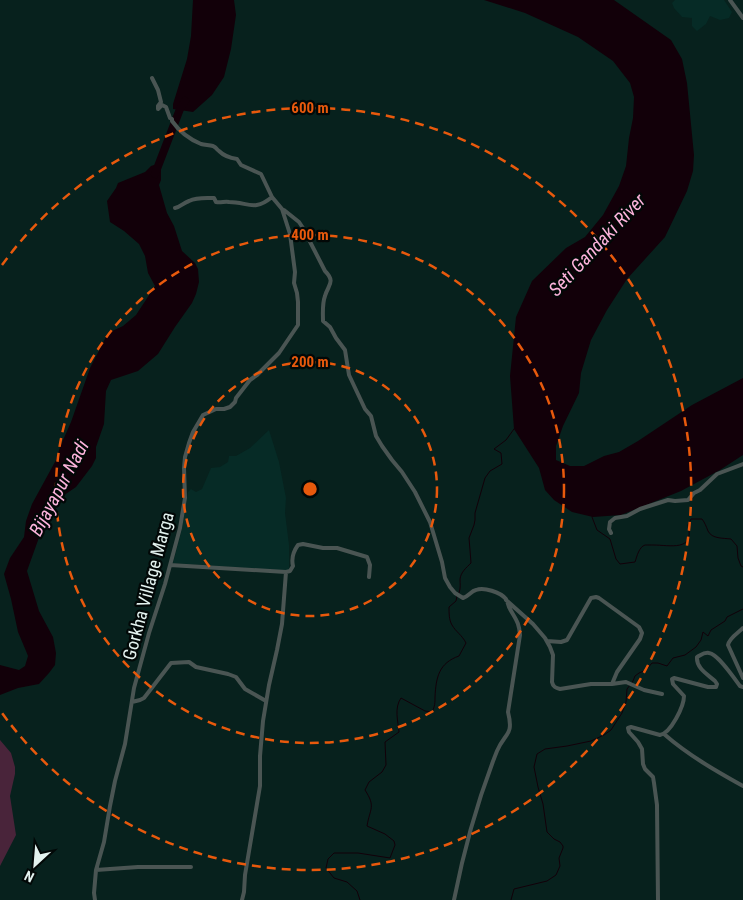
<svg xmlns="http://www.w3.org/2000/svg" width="743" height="900" font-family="'Roboto Condensed',sans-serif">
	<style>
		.built { fill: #062b26 }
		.green { fill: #49243a }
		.water { fill: #120009 }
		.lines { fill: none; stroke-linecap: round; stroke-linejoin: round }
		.stream { stroke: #120009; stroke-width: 1 }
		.river { stroke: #120009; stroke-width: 8 }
		.minor { stroke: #4a5553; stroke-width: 4 }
		.ring { fill: none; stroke: #e8590c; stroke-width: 2.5; stroke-dasharray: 9 6 }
		.labels { text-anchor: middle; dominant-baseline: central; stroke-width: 4.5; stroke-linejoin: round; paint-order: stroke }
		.street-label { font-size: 18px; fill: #e3f2ef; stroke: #020807 }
		.water-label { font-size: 19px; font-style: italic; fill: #fcb3db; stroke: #020807 }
		.centre { fill: #e8590c; stroke: #020807; stroke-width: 2.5 }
		.ring-label { font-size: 15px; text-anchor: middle; font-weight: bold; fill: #e8590c; stroke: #020807; stroke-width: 4.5; stroke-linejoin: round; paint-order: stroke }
	</style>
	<rect width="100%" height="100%" fill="#07211d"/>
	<path class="built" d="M675 0H724L732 12 729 18 720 20 710 16 706 24 697 31 692 26V18L682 17 674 8 672 3Z
		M269 430 279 462 286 498 285 513 289 545V571L173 563 181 533 188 492 191 489 196 492 202 489 211 468 220 467 228 462 229 456H236L250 448Z"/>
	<path class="green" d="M0 740 11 753 15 767V774L10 796 16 835 0 866Z"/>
	<path class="water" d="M193 0H234L236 15 231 49 224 77 212 95 193 112 173 109V104L187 59 191 36Z
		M484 0H614L671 40 682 59 687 83 694 155 693 171 687 191 665 237 627 279 607 310 591 340 581 373 579 393 563 426 556 446V460L570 466H584L604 456 619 452 638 441 692 405 743 378V455L720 470 681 491 621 515 593 517 572 512 554 500 545 490 539 468 514 429 510 376 516 317 532 281 566 248 585 237 603 215 619 186 626 166 629 138 633 118 634 97 630 83 613 61 578 37 525 13Z
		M154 165 161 167V180L159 185 167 213 174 226 182 251 195 263 198 269 199 282 196 294 192 303 175 327 158 354 138 371 111 380 106 391 104 424 96 447V458L92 466 76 487 57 500 48 520 41 532 27 571 39 611 53 637 56 653 55 665 49 673 39 684 18 688 0 695V665L19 670 25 666 28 656 26 651 18 632 11 599 4 574 10 558 24 537 26 521 32 504 56 460 60 447 71 422 90 368 108 333 123 326 136 315 155 286 148 273 145 256 139 244 124 231 110 222 107 201 116 188 118 183 145 172 151 166Z"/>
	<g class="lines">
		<path class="stream" d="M592 517 597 530 610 539 616 559 620 564 635 562C637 556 639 547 645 545 645 545 652 545 653 545 670 545 695 552 688 525L691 519H702C705 523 706 526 708 531 712 539 723 538 731 539L737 546 738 558 741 566 743 567
			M459 593C461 587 460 584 460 579 461 572 466 568 471 563L470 550 469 538 474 525 475 520V513L485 478 490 471 502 464 501 453 494 449 506 440 514 429
			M360 900 357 891 347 882 334 878 326 868 328 859 334 853H358L390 858 395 845 394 841 385 834 367 826C370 808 376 807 365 790L369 782 382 772 386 765 385 742 399 732C398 721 394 708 401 698L425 711 432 712C435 706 435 703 435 697 436 677 439 663 459 656L466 643C462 635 456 632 452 625 449 620 449 613 449 607L456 601 457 596
			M511 900 514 889 547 881 556 875 560 866 559 858 563 848V846L560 842 554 839 547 832 543 804 538 787 534 767 537 754 545 749 567 746 591 741 604 735 611 730 622 713 626 702 627 689 633 681 635 676 639 673 646 670 652 663H658L667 666 673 658 685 655 696 647 701 640 703 632 708 636 711 630 725 621 727 617 743 609"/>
		<path class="river" d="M155 174 180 109 185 101"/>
		<path class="minor" d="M730 0 743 18
			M152 78 158 90 161 102 158 106V109L162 105 166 107 170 118 172 119V121C179 131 189 139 201 144 205 145 209 145 213 146 217 148 215 148 219 151 224 156 230 158 237 159L241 165 261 174 272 197
			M284 210 299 222 303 228 325 271C336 282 328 285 325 296 322 304 323 313 323 321L330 327 336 338 345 350 349 375 365 409 371 416 376 436 382 446 392 460 402 472 415 492 430 522 442 562 445 578 450 587 455 593 463 598C469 596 471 591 476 590 484 587 500 592 506 599 508 602 508 606 510 609 516 620 519 622 520 635L508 712C514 736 505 732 497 751 478 799 464 849 454 900
			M611 533 609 529 610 522 615 518 627 516 640 509 668 500 675 501 688 500 694 493 700 490 717 474 743 464
			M170 565 286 572
			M506 600 533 624 545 638 550 647 553 655 552 682C553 687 556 688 560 689L591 684H612L626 682 644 690 662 694
			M743 628C738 633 729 638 728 645L743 678
			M547 641 561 642 567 640 591 598 596 597 599 598 639 627 642 633 640 639 617 672 612 684
			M132 702 140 700 144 698 171 663 189 662 196 667 228 674 236 677 245 689 266 701
			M664 734C688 755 716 771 743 786
			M96 870 138 867H191
			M95 900 94 893 96 870 104 842 110 806 115 781 125 744 134 688 149 633 165 584 180 528 185 498 184 468 185 457 189 443 193 432 203 415 216 409H224L230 407 235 402 236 398 250 380 257 375 279 353 298 325V302L297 293 294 283 295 272 290 234 282 209 272 197C254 212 248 202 229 202 225 201 221 203 216 202L214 198C205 198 197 197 189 201 183 203 181 207 175 208
			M242 900 244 892 245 875 260 786V756L263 721 269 685 277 650 282 624 286 572 290 571 293 566C291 558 293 552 298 545L303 544 323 548H337L367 557 370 565 369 577
			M658 900 657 805 654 783 653 777 645 769 643 764 642 749 638 742 629 732 628 728 631 727 660 735C671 733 684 706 684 696L673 684 672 679 674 678 708 687H716L717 684 715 681C707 674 696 668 697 657 701 655 704 652 709 653 718 654 734 678 740 686L743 687"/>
	</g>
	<g class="ring">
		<circle cx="310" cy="489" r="127"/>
		<circle cx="310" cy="489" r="254"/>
		<path d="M2 265A381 381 0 1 1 2 713"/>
	</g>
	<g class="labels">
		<g class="street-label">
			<text transform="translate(148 586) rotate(-75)">Gorkha Village Marga</text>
		</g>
		<g class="water-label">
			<text transform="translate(597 245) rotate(-47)">Seti Gandaki River</text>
			<text transform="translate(59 488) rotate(-62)">Bijayapur Nadi</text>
		</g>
	</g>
	<circle cx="310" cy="489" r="8" class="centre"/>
	<g class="ring-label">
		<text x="310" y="113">600 m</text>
		<text x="310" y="240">400 m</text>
		<text x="310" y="367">200 m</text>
	</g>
	<g transform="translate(35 865) rotate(206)" stroke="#020807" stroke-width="4" paint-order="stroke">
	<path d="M0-4L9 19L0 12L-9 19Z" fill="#e3f2ef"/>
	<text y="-8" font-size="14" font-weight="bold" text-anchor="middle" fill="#e3f2ef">N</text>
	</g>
</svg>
